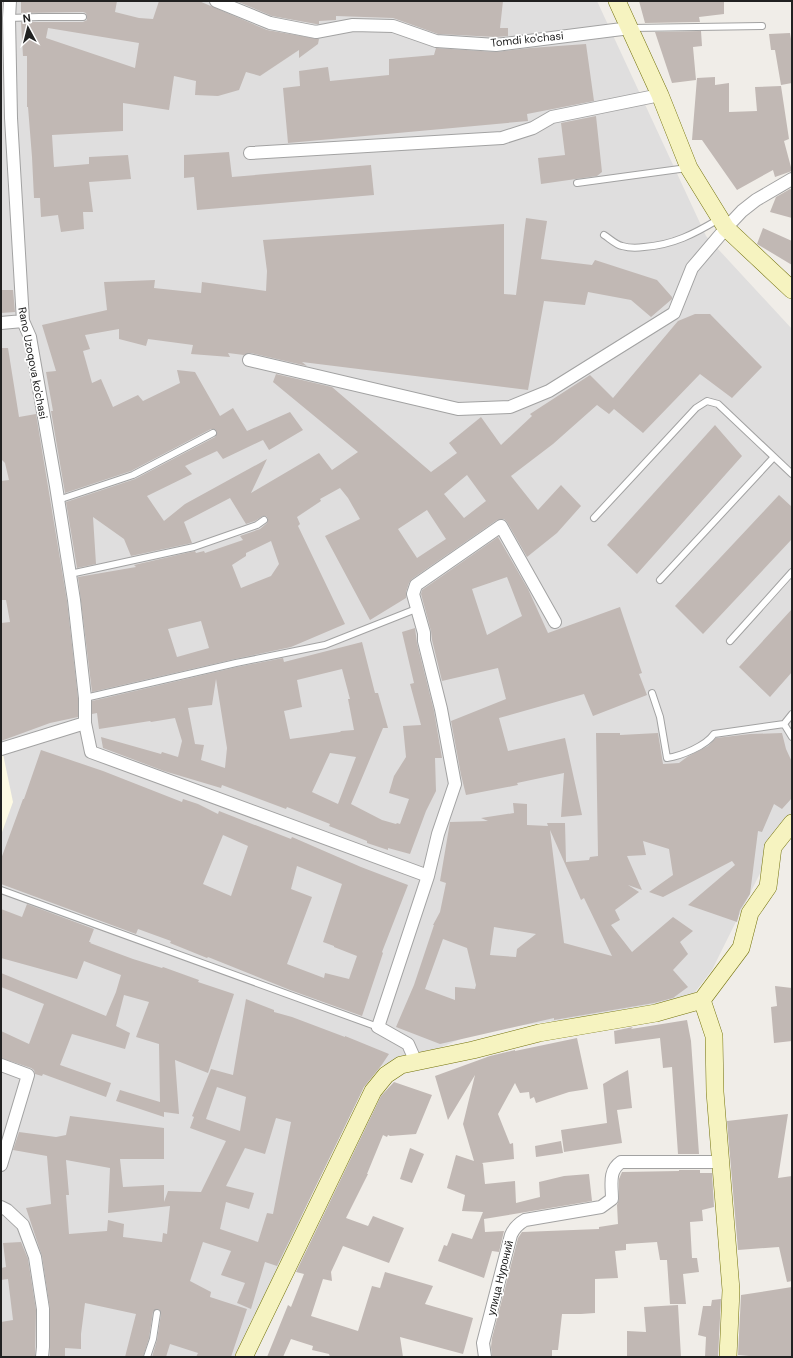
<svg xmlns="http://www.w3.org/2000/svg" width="793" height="1358" font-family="'DM Sans',sans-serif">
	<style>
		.residential { fill: #dfdede }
		.education { fill: #fdfae4 }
		.building { fill: #c1b8b4; fill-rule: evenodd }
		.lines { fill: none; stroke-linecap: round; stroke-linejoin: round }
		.lane-casing { stroke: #a2a2a2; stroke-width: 8 }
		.street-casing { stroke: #a2a2a2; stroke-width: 14 }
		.secondary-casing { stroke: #74730c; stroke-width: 18 }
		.lane { stroke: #fff; stroke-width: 6 }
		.street { stroke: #fff; stroke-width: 12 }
		.secondary { stroke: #f6f3c0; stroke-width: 17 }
		.labels { text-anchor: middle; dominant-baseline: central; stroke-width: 3.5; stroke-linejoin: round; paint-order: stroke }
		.street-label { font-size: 11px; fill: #212121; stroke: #fff }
	</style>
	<rect width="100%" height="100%" fill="#f0ede8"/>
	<path class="residential" d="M1 1H597L706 236 792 329V838L775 843 712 970 689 1000 647 1008 480 1031 432 1051 367 1070 239 1357H1Z"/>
	<path class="education" d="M1 754H3L13 802 1 835Z"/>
	<path class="building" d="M21 1H117L115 12 139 18 153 19 159 1H199L267 30 319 39 318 44 299 58V50L260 76 246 72 239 90 218 96 195 95 196 81 174 76 169 110 123 103V131L52 135 54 167 89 164V157L128 155 131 179 89 182 93 212H83L84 229 61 232 58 215 41 217 40 198H34L32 157 28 107H27V56H23L21 22H83L87 20V17L86 13 83 12 21 13ZM48 28 139 43 135 68 46 38Z
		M236 1H503L500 28H508V36L496 37 438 34 393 18 336 16V20L319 21V24H316L272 16Z
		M639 1H724V14L699 17 700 22 645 23Z
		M701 31 702 46 693 47 696 80 672 83 655 32Z
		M790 33 792 45V83L781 85 775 50H771L769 34Z
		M586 44 594 101 527 114 528 121 288 143 283 88 300 86 299 71 328 67 330 81 389 75V59L434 55 436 48 496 52 530 48Z
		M715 77V85L729 83V112L757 111 755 87 781 86 789 139 784 141 792 171 775 177 773 170 737 190 702 140H692L697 78Z
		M596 116 602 172 597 176 541 184 538 158 565 155 561 123Z
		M229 152 232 177 371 165 374 195 197 210 194 177 184 178V155Z
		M790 189 792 190V218L770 212 776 197Z
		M526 218 547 221 541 259 592 265 595 260 657 280 672 297V299L651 317 631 300 588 292 585 305 544 301 528 390 302 362 307 366 251 353 244 355 228 353 230 357 191 354 193 345 148 339 146 346 119 339V329L85 335 90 349 83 351 92 383 101 379 113 407 138 395 143 401 180 383 177 370 195 372 220 416 233 408 247 431 290 412 303 430 269 450 263 440 223 459 217 451 185 466 192 474 147 496 164 521 185 504 267 459 251 493 319 453 332 470 358 452 273 382 276 374 332 387 431 472 457 453 449 443 481 417 501 445 532 416 530 414 590 375 613 398 678 321 695 314H710L762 367 732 398 700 374 643 433 614 409 609 414 597 405 553 444 511 476 538 510 561 485 581 506 557 533 527 557 507 522 504 519 497 520 412 579 409 583 406 592V598L370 620 325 536 360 519 348 498 340 488 320 499 321 501 297 517 300 524 298 526 345 624 291 647 235 659 92 692 78 577 136 567 134 565 195 551 196 553 204 551 205 553 243 540 240 536 260 529 267 523 268 519 266 516H263L255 521 246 524 230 498 184 522 192 543 131 556 124 539 93 517 96 564 77 568 66 502 135 479 215 437 217 433 215 429H211L131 471 65 493 51 411H53L46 372 56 371 42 325 107 310 104 282 155 280 154 288 201 293 202 282 266 291 267 271 263 240 504 224V294L516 295ZM467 475 486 501 464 518 444 494ZM427 510 446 539 417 558 398 529ZM271 541 279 564 271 576 241 588 232 565 246 556V553ZM201 621 209 648 177 657 168 629Z
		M763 228 792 241V265L757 244Z
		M1 290H13L15 312 1 313Z
		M1 348H8L19 417 36 414 67 601 78 698V717L50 723 1 741V623L10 622 6 600H1V481L9 480 5 463 1 459Z
		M715 425 742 456 637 574 607 545Z
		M779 495 792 507V539L703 634 675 606Z
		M498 537 528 589 548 633 620 607 642 673 639 674 647 695 593 716 584 694 499 718 508 751 565 738 582 815 561 817 564 773 517 783 518 785 466 795 461 775 451 721 506 699 498 668 442 681 432 640 431 631 421 594 422 590ZM507 577 522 616 487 635 472 589Z
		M792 609V672L770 697 739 667Z
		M415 628 417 643 434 711 442 758H435L436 791 426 811 410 854 388 848V850L367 843V841L329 826 330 824 287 807 286 809 222 785 221 788 164 771 103 748 101 737 161 754 162 752 178 757 182 741 175 718 151 722 150 721 99 729 97 713 92 714V701L237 667 283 658 284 662 362 642 375 693H378L388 728H383L351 804 382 820 396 824 397 823 400 824 409 799 389 793 394 776 406 757 403 726 421 725 410 684 414 683 402 632ZM342 669 350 699H348L354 730 341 731 340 732 290 739 284 711 302 707 297 680ZM216 679 227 748 225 768 201 760 204 745 195 744 188 708 212 705ZM330 753 356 757 338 804 312 792Z
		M596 733H620V735L658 733 663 764 679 763 687 757 708 746 716 738 750 734 782 733 786 749 792 762V798L782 809 774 804 762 832 758 831 750 894 740 910 737 922 688 905 735 865 732 861 663 897 649 892 673 875 669 849 643 841 646 855 627 856 642 890 628 885 639 892 615 910 620 920 611 925 632 952 673 917 693 931 680 942 688 954 673 970 688 987 673 998 654 1003 554 1020V1018L440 1044 396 1027 414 985 434 925H433L440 912 446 883 440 881 450 822 488 821 481 818 514 813 513 803 527 804V825L548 826 547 823H565L566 862 589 860 590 857 598 856ZM550 830 581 900 584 898 612 956 564 943ZM494 927 536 934 517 949 516 957 490 955ZM443 939 467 948 476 985 475 989 455 987V1000L425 989Z
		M41 750 103 771 182 802 183 799 198 804 218 814 219 811 291 839 292 837 361 867 408 885 382 952 383 953 362 1016 290 990 208 957 207 958 170 943 171 941 138 929 136 934 1 884V859L23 799H24ZM223 835 248 846 231 896 203 884ZM297 866 342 884 323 942 334 946V947L357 956 349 979 325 973 324 978 287 964 312 897 291 889Z
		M27 904 94 929 89 942H91L90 943 133 959 162 968 163 967 199 980 198 982 234 994 208 1073 175 1060 179 1114 164 1112V1117L116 1101 120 1090 160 1102 159 1044 136 1037 149 1002 124 995 116 1026 130 1033 125 1049 72 1034 60 1065 111 1083 106 1097 43 1074 42 1076 35 1074 34 1070 31 1068 1 1058V1031L29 1044 44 1004 1 987V973L106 1016 116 992 121 975 84 961 77 979 1 958V909L22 917Z
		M775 986 792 988V1041L774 1043 771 1007 777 1006Z
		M246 999 274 1010V1012L292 1017 345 1037V1036L389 1054 381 1066 364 1087 277 1266 265 1262 251 1309 237 1303 245 1283 221 1275 231 1251 203 1242 190 1281 211 1292 210 1297 247 1309 231 1357H196L198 1353 170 1344 166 1357H152L157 1340 161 1314 160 1310 157 1309 153 1312 149 1338 143 1357H125L136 1314 85 1303 81 1334V1349L65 1348V1357H50V1309L42 1256 26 1208 51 1204 47 1156 13 1150 19 1132 56 1137 66 1135 70 1116 164 1128V1159H120L123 1187 164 1185V1202L168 1191 201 1192 226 1141 190 1128 194 1117 192 1116 211 1069 233 1075ZM217 1087 246 1097 240 1131 206 1119ZM276 1118 291 1122 273 1214 267 1213 258 1242 220 1229 226 1202 249 1209 254 1193 226 1186 245 1148 265 1154ZM66 1160 110 1168 108 1213 170 1206 167 1234 163 1233 162 1242 123 1237 124 1224 108 1220 107 1231 69 1234 66 1195H69Z
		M687 1020 691 1041 699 1154H678L672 1067 663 1068 660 1038 615 1044 614 1031 633 1027 631 1029Z
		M577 1038 588 1089 569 1092 536 1103 534 1097 530 1099 529 1092 520 1093 515 1083 498 1114 510 1144 513 1143 514 1159 482 1163 483 1164 485 1184 515 1181 516 1203 540 1197 539 1182 564 1176 589 1174 592 1201 484 1219 485 1232 504 1231 499 1252 492 1251 484 1278 438 1261 444 1245 447 1246 452 1233 472 1239 483 1212 462 1211 465 1195 447 1188 456 1155 474 1161 463 1124 475 1075 448 1120 435 1076 490 1056 515 1050V1051Z
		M628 1070 632 1108 617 1110 622 1143 564 1152 561 1130 607 1123 603 1084 615 1077Z
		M394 1082 432 1095 416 1134 390 1136 388 1135 387 1137 383 1135 367 1174H368L346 1218 368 1226 373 1216 404 1228 389 1263 343 1246 331 1272 332 1281 323 1279 311 1316 358 1331 372 1286 380 1288 385 1272 433 1286 425 1304 473 1318 463 1354 400 1337 403 1357H330L329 1354 312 1350 313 1346 291 1339 283 1357H267L288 1305 291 1307 304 1274 296 1272 381 1096Z
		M788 1114 778 1178 792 1176V1281L787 1282 779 1247 738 1250 727 1121Z
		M561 1141 563 1153 536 1157 535 1146Z
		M410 1148 424 1154 412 1183 400 1179Z
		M679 1170H700V1173H712L714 1207 702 1210 703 1221 690 1222 692 1258H697L699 1272 683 1274 686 1304H670L667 1260H660L657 1242 626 1244V1250L615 1251 618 1278 595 1279V1313L581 1314H562L558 1350H552V1357H492L491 1347 492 1338 518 1238 522 1232 599 1229V1227L618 1224 617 1205 619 1199V1179L622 1172 679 1171Z
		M21 1242 28 1259 36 1310 35 1357H1V1322L13 1320 8 1279 1 1280V1268L6 1267 3 1243Z
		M792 1287V1357H760L738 1355 741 1295Z
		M721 1299 718 1357H705L706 1337 698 1335 703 1306H711L712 1300Z
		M678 1305 681 1357H627V1331L646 1332 644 1307Z"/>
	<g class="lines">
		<defs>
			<path id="lane" d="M9 18 39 17H83
				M632 28 762 26
				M577 183 687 168
				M604 235C609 238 616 245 622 246 629 248 637 248 644 247 673 245 694 234 719 219
				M58 500 133 475 213 433
				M594 518 696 408 707 401 718 404 792 474
				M70 574 194 547 257 525 264 520
				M660 580 774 457
				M730 641 792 572
				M652 693 660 717 667 758C681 756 706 746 714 734L784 724 792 737
				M85 698 236 663 325 645 416 609
				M784 724 792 714
				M1 890 378 1027
				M147 1357 153 1339 157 1313"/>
			<path id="street" d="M10 1 9 18 11 118 23 321 30 337 56 486 74 600 85 698V723L91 752 428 876
				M216 1 270 23 316 32 353 25 393 26 436 41 496 45 630 28
				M250 153 502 138 533 128 552 117 660 95
				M1 323 23 321
				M249 360 458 409 510 407 549 391 674 313 692 268 726 228 742 211 756 200 792 179
				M1 749 85 723
				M416 1062 408 1044 378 1027 428 876 438 834 455 784 441 709 424 641V633L413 594 416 585 501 526 555 622
				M1 1065 28 1075 1 1165
				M1 1207 7 1210 23 1225 35 1257 43 1309V1347L42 1357
				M485 1357 483 1343 511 1235C514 1228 518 1224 525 1220L601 1207 612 1199C612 1185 608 1171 621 1162H721"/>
			<path id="secondary" d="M617 1 660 95 689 168 726 228 792 290
				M702 1000 714 1036 715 1092 731 1290 728 1357
				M244 1357 373 1091 386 1075 401 1065 473 1050 539 1033 656 1013 702 1000 741 948 750 913 768 887 773 847 792 823"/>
		</defs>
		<use href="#lane" class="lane-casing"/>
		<use href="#street" class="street-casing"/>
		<use href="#secondary" class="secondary-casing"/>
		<use href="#lane" class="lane"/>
		<use href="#street" class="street"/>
		<use href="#secondary" class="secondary"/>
	</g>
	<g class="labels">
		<g class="street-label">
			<text transform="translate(527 39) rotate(-6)">Tomdi ko'chasi</text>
			<text transform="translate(33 363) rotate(79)">Rano Uzoqova ko'chasi</text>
			<text transform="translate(500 1278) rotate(-76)">улица Нуроний</text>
		</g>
	</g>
	<rect width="793" height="1358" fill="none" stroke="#212121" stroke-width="4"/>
	<g transform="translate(28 28) rotate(353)" stroke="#ffffff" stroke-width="3" paint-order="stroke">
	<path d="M0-3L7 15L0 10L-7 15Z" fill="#212121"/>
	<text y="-6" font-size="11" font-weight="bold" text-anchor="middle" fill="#212121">N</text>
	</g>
</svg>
